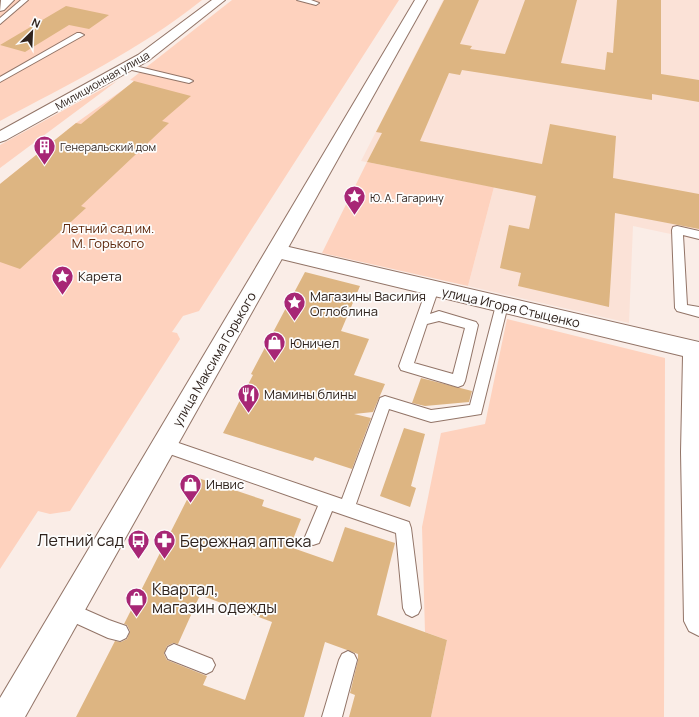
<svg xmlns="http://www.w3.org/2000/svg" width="699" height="717" font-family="Manrope,sans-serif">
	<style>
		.built { fill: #fbe2d7 }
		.green { fill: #fed2be }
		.building { fill: #ddb582; fill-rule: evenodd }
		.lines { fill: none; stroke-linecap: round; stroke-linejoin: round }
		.service-casing { stroke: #927467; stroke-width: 2 }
		.minor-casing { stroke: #927467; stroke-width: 2 }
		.tertiary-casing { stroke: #927467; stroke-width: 2 }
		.primary-casing { stroke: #927467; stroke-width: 2 }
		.service { fill: #fff; fill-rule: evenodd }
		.minor { fill: #fff; fill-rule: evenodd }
		.tertiary { fill: #fff; fill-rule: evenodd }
		.primary { fill: #fff; fill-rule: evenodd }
		.labels { text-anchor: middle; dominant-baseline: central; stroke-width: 3.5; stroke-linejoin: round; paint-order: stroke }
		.far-street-label { font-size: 11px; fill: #2f231d; stroke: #fdfdfd }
		.far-poi-label { font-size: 11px; fill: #2f231d; stroke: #fdfdfd; text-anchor: start }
		.park-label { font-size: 13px; fill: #5f290d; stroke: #fdfdfd }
		.poi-label { font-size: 13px; fill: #2f231d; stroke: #fdfdfd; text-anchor: start }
		.street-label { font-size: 13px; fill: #2f231d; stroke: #fdfdfd }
		.near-poi-label { font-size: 16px; fill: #2f231d; stroke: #fdfdfd; text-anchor: start }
	</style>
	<rect width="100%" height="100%" fill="#faede7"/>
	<path class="built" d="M443 0H699V240L633 226 629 323 468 286 494 187 361 161Z"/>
	<path class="green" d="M11 0H202C141 49 69 84 0 121V10Z
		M232 0H399L199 311 183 316 172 332 177 333 180 339 70 511 50 514 38 511 0 569V184L76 123 131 84 134 81 130 80Z
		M117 81 0 168V145Z
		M367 162 494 187 468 286 322 253Z
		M507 319 665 358 664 717H431L447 640 425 632 422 527 441 433 485 424Z"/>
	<path class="building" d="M444 0H479L460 44 472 46 470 49 505 54 525 0H577L561 63 605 70 607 52 613 53 617 0H661V74L699 80V102L652 94V100L462 70 460 75 449 73 420 141 542 164 550 124 616 136 613 178 699 194V229L615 213 609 307 518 286 521 273 500 268 509 225 529 229 536 196 367 162 382 133 376 132Z
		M66 6 109 15 89 29 69 25 25 52 0 45Z
		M134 81 191 96 162 121 169 123 81 206 86 208 20 269 0 262V184L76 123 81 124Z
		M305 272 360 286 341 331 369 339 354 375 385 384 373 412 354 414 371 418 352 469 315 457 313 461 223 433 253 375 251 374Z
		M421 378 472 391 469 402 425 406 412 403Z
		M404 428 425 434 411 486 416 488 410 507 380 496Z
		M198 478 264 500 262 506 301 519 290 547 333 562 345 527 395 543 377 615 447 640 431 717H349L355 695 350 693 358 660V654L325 642 304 717H76L115 641 121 642 127 639 130 631 127 625 124 624ZM200 595 272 622 245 700 203 685 207 676 167 660 164 654 167 646 173 643 178 644Z"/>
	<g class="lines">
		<defs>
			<path id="service" d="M21 0H28L0 24V18Z
				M297 0H311L319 3 316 5Z
				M77 33H80L84 35 0 82V77Z
				M132 66H135L189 79 193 81 189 83 132 70Z
				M677 226 699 231V239L683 235 687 305 699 307V317L677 311 675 308 672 230 673 227Z
				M433 284 437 285 439 288 430 314 439 311 476 322 478 325 465 381 463 385 458 387 401 370 399 366 427 288 429 285ZM439 321 465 328 453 374 414 363 427 324Z
				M502 300 506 302 508 305 481 414 431 422 389 409 356 504 409 522 411 528 421 608 418 614 412 617 406 614 403 608 396 533 332 511 319 543 313 545 307 543 305 537 318 506 164 452 159 450 157 445 159 440 164 438 342 499 380 398 385 396 431 410 470 405 496 305 498 302Z
				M68 602 109 620 126 626 129 632 126 638 120 641 108 638 62 617 59 611 62 605Z
				M174 644 212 659 215 665 212 671 206 674 168 659 165 653 168 647Z
				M348 651 354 654 357 660 342 717H322L339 660 342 654Z"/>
			<path id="minor" d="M1 0H14L4 10 0 11Z
				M276 244 699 342V636L689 631 684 621 681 452 683 356 269 256 267 251 269 246Z"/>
			<path id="tertiary" d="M212 0H225L148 61 6 140 0 142V131L138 55Z"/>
			<path id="primary" d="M415 0H427L25 717H0V698Z"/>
		</defs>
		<use href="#service" class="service-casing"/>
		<use href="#minor" class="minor-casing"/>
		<use href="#tertiary" class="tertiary-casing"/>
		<use href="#primary" class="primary-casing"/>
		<use href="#service" class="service"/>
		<use href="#minor" class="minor"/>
		<use href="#tertiary" class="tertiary"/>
		<use href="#primary" class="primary"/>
	</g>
	<defs>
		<symbol id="building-pin" viewBox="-11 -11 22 30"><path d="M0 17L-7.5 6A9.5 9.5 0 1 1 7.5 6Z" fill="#a72675" stroke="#fdfdfd"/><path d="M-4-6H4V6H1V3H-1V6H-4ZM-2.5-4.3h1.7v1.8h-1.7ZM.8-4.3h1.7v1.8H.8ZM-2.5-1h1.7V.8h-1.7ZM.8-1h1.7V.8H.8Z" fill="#fff"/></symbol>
		<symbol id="sight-pin" viewBox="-11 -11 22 30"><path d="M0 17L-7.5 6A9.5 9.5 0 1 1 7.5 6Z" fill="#a72675" stroke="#fdfdfd"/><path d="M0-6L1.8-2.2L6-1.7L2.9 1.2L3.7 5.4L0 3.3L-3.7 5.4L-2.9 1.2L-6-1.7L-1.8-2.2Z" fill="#fff"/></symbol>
		<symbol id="shop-pin" viewBox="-11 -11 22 30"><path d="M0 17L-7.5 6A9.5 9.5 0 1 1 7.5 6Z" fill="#a72675" stroke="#fdfdfd"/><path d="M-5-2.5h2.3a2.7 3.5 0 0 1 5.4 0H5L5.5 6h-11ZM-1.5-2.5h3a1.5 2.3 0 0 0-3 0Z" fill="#fff"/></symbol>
		<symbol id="restaurant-pin" viewBox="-11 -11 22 30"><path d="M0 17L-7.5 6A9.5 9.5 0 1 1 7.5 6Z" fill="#a72675" stroke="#fdfdfd"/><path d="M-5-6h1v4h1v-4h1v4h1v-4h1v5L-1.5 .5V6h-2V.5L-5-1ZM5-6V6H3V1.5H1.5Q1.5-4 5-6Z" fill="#fff"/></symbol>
		<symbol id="bus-pin" viewBox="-11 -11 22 30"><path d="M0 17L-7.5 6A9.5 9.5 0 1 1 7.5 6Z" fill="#a72675" stroke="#fdfdfd"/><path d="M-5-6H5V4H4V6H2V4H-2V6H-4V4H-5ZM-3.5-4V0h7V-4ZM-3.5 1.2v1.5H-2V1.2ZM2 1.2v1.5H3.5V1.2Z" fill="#fff"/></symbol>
		<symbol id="pharmacy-pin" viewBox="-11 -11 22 30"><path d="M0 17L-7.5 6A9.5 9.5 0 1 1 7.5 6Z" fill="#a72675" stroke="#fdfdfd"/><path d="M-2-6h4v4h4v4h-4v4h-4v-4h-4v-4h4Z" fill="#fff"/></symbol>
	</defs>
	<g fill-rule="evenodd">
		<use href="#building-pin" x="32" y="134" width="25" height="34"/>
		<use href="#sight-pin" x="342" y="184" width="25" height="34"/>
		<use href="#sight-pin" x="50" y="264" width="25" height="34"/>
		<use href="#sight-pin" x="282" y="290" width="25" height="34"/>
		<use href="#shop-pin" x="262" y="330" width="25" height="34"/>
		<use href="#restaurant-pin" x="236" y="382" width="25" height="34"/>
		<use href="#shop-pin" x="178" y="472" width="25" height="34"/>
		<use href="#bus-pin" x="126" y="528" width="25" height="34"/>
		<use href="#pharmacy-pin" x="152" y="528" width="25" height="34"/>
		<use href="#shop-pin" x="124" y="586" width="25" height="34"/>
	</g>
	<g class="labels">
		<g class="far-street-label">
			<text transform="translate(102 80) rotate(-30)">Милиционная улица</text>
		</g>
		<g class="far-poi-label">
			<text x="60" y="146">Генеральский дом</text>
			<text x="370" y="197">Ю. А. Гагарину</text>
		</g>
		<g class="park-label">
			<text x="108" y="228">Летний сад им.<tspan x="108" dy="15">М. Горького</tspan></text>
		</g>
		<g class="poi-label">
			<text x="78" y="276">Карета</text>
			<text x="310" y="296">Магазины Василия<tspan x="310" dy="15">Оглоблина</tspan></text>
			<text x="290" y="343">Юничел</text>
			<text x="264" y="394">Мамины блины</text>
			<text x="206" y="484">Инвис</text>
		</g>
		<g class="street-label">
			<text transform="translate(511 307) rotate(13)">улица Игоря Стыценко</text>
			<text transform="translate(214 359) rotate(-60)">улица Максима Горького</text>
		</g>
		<g class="near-poi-label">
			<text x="124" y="540" text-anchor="end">Летний сад</text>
			<text x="180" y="541">Бережная аптека</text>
			<text x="152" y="589">Квартал,<tspan x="152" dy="18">магазин одежды</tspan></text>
		</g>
	</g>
	<g transform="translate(32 32) rotate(24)" stroke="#fdfdfd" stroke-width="3" paint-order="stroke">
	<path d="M0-3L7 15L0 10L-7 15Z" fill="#2f231d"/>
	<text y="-6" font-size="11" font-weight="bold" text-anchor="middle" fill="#2f231d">N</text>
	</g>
</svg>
